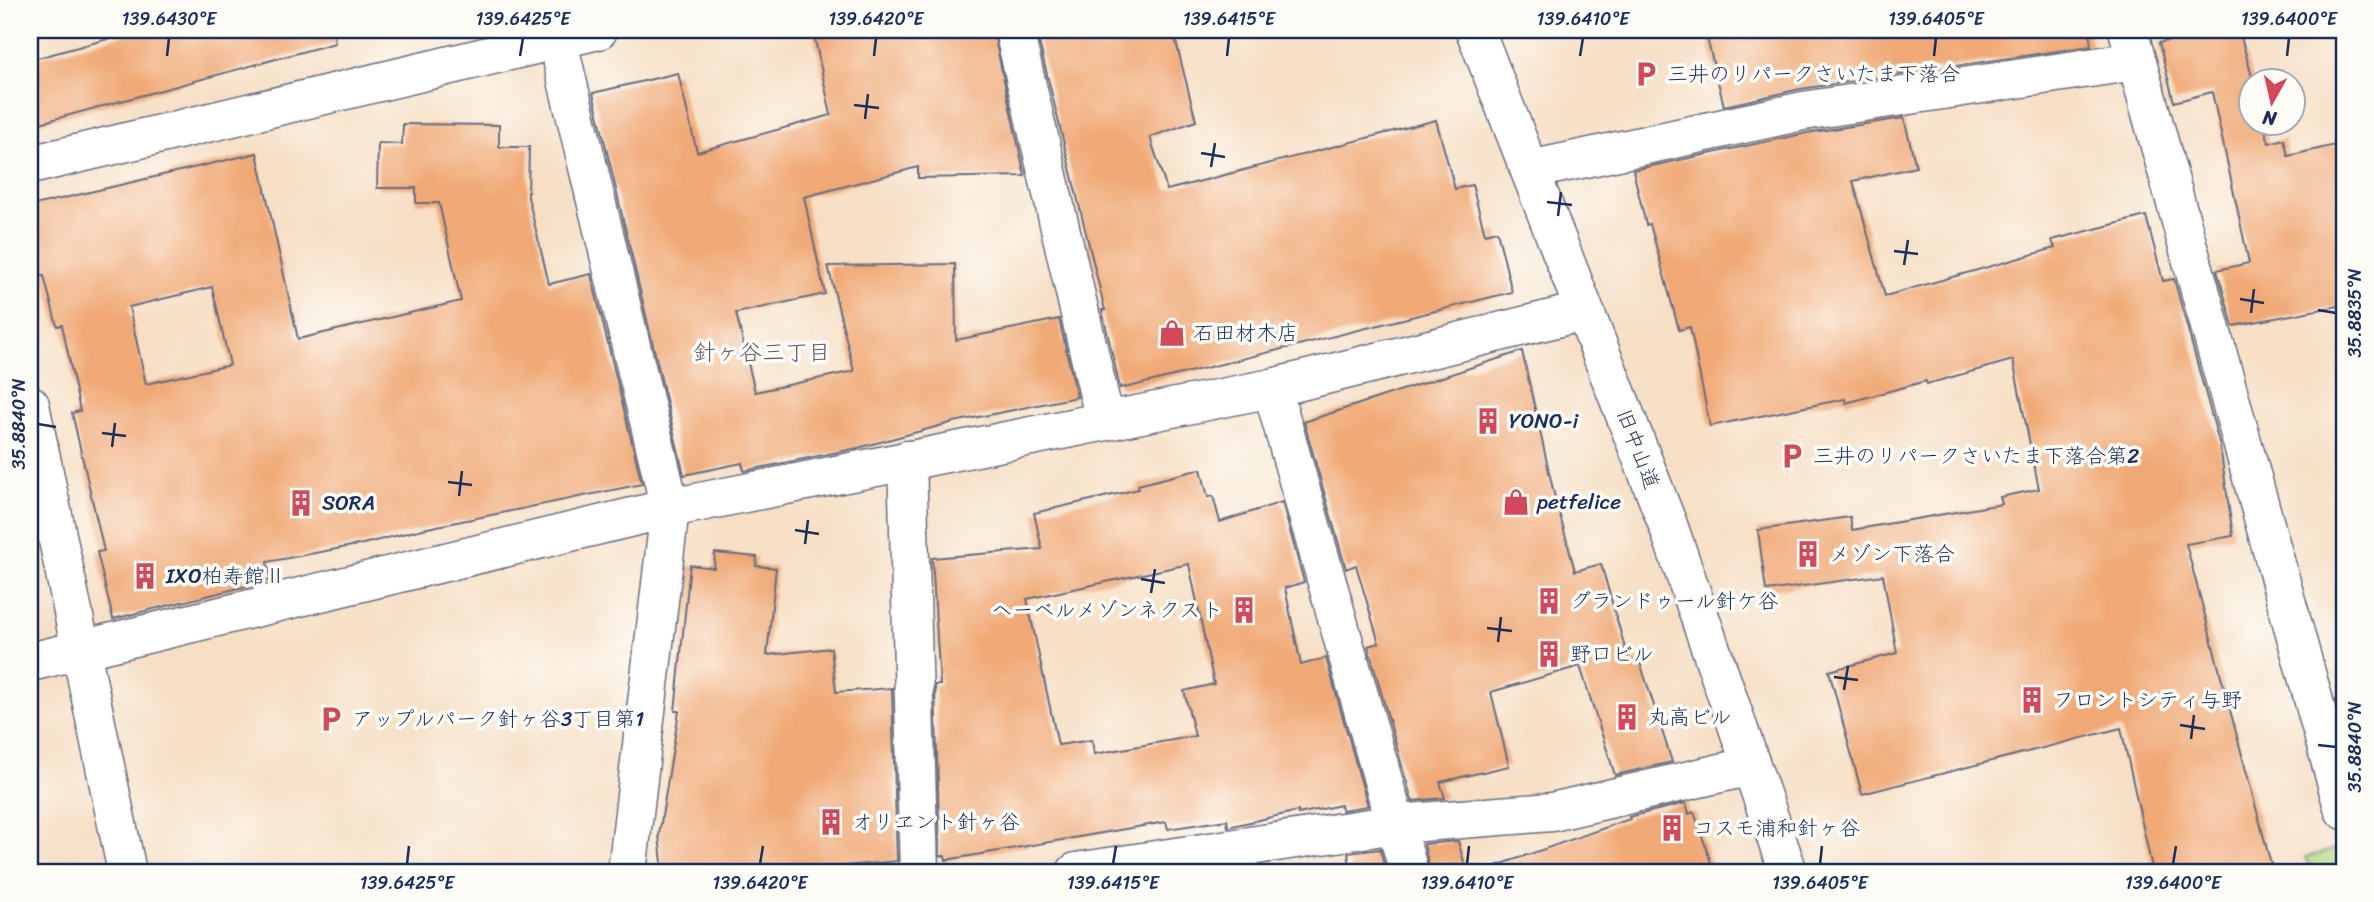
<svg xmlns="http://www.w3.org/2000/svg" width="2374" height="902" font-family="Sriracha,'Klee One',sans-serif">
	<style>
		.green { fill: #aed37c; stroke: #64816d; stroke-width: 2 }
		.building { fill: #f0a976; fill-rule: evenodd }
		.lines { fill: none; stroke-linecap: round; stroke-linejoin: round }
		.minor-casing { stroke: #686d82; stroke-width: 41 }
		.secondary-casing { stroke: #686d82; stroke-width: 41 }
		.minor { stroke: #fff; stroke-width: 38 }
		.secondary { stroke: #fff; stroke-width: 38 }
		.ticks { fill: none; stroke: #1b2f5e; stroke-width: 2.5 }
		.labels { text-anchor: middle; dominant-baseline: central; stroke-width: 7; stroke-linejoin: round; paint-order: stroke }
		.poi-label { font-size: 21px; fill: #1b2f5e; stroke: #fdfcf7; text-anchor: start }
		.street-label { font-size: 21px; fill: #1b2f5e; stroke: #fdfcf7 }
		.neighbourhood-label { font-size: 23px; fill: #665a66; stroke: #fdfcf7 }
		.neatline { fill: none; stroke: #1b2f5e; stroke-width: 2.5 }
		.ticks-label { font-size: 18px; text-anchor: middle; fill: #1b2f5e }
	</style>
	<rect width="100%" height="100%" fill="#fdfcf7"/>
	<filter id="ink" filterUnits="userSpaceOnUse"><feTurbulence type="fractalNoise" baseFrequency=".0143" numOctaves="2"/><feDisplacementMap in="SourceGraphic" scale="14" xChannelSelector="R" yChannelSelector="G"/><feConvolveMatrix kernelMatrix="1 2 1 2 8 2 1 2 1" color-interpolation-filters="sRGB"/></filter>
	<filter id="wash" filterUnits="userSpaceOnUse"><feTurbulence type="fractalNoise" baseFrequency=".00686" numOctaves="4" result="noise"/><feDisplacementMap in="SourceGraphic" scale="28" xChannelSelector="R" yChannelSelector="G"/><feGaussianBlur stdDeviation="1.57" result="paint"/><feColorMatrix in="noise" values="0 0 0 0 0 0 0 0 0 0 0 0 0 0 0 0 0 1.4 0 .05"/><feComposite in="paint" operator="in"/></filter>
	<g filter="url(#wash)">
		<rect width="100%" height="100%" fill="#f6dfc5"/>
		<path class="green" d="M2336 849 2343 872H2303L2311 870 2306 857Z"/>
		<g id="blocks">
			<path class="building" d="M141 30H334L335 43 40 123 30 85V60Z
				M813 30H993L1025 176 918 178V167L804 197 825 294 736 313 755 392 854 371 828 266 955 264 956 340 1059 319 1077 397 954 422 858 448 744 471 742 463 684 475 593 93 678 73 697 152 831 115Z
				M1036 30H1173L1196 121 1150 137 1167 190 1436 120 1455 189 1472 185 1485 234 1497 231 1512 292 1125 388V387L1120 388 1102 310H1105Z
				M1705 30H2089L2091 46 1800 89 1724 106Z
				M2211 30H2239L2253 80 2251 122H2263L2269 143 2284 139 2288 156 2344 143V305L2233 326 2217 270 2249 263 2212 92 2174 102 2159 43Z
				M1904 118 1916 167 1853 181 1885 296 2055 248 2052 240 2146 216 2163 281 2174 279 2220 446 2233 536 2186 544 2273 872H2153L2121 728 1862 794 1829 671 1897 653 1883 575 1766 591 1758 530 1850 517 1852 530 2002 504 2000 497 2039 489 2013 360 1927 384 1926 381 1846 403 1845 399 1710 426 1690 327 1679 330 1650 224 1646 225 1633 170 1807 133Z
				M403 124 499 125V147H529L528 197 549 284 591 274 642 484 423 529 363 544 267 562 271 580 113 619 97 552 104 551 72 413 80 411 62 325 57 326 44 276H41L30 227V206L257 153 298 339 461 301 439 203H416V188H377L378 143 402 144ZM212 287 230 365 146 384 129 307Z
				M1522 351 1554 494 1575 571 1601 564 1629 662 1639 659 1672 762 1615 775 1580 666 1491 692 1509 766 1440 782 1445 798 1412 801 1368 646 1379 643 1356 565 1346 569 1304 422Z
				M1201 469 1208 497 1213 496 1220 522 1282 502 1304 582 1285 588 1301 665 1326 658 1368 806 1342 810 1341 805 1298 814V811L1228 827 1227 820 1168 829 1166 822 946 860 945 856H940L935 685H940L932 558 1042 549 1034 513 1139 489 1138 485ZM1189 564 1214 684 1184 691 1195 736 1094 754 1092 740 1058 745 1027 599Z
				M715 553 757 557 756 566 776 568 767 655 831 648 836 692 892 688 897 861 782 872H663L659 835 679 711H675L690 565 714 568Z
				M1686 803 1689 814 1694 812 1714 872H1497L1496 866 1630 819 1629 817Z
				M1458 841 1467 872H1430L1424 844Z
				M1380 849 1386 872H1351L1348 853Z"/>
		</g>
	</g>
	<g filter="url(#ink)">
		<use href="#blocks" fill-opacity="0" stroke="#686d82" stroke-width="2"/>
		<g class="lines">
			<defs>
				<path id="minor" d="M555 30 670 508 627 872
					M1014 30 1105 421
					M2128 30 2344 810
					M30 165 598 30
					M1530 170 1803 111 2136 61
					M1272 388 1409 872
					M30 405 127 872
					M907 460 919 872
					M30 662 670 508 1272 388 1584 311
					M1076 872 1396 824 1552 812 1751 766"/>
				<path id="secondary" d="M1475 30 1668 525 1788 872"/>
			</defs>
			<use href="#minor" class="minor-casing"/>
			<use href="#secondary" class="secondary-casing"/>
			<use href="#minor" class="minor"/>
			<use href="#secondary" class="secondary"/>
		</g>
	</g>
	<path class="ticks" d="M167 56 169 38M520 56 523 38M874 56 876 38M1227 56 1229 38M1580 56 1583 38M1934 56 1936 38M2287 56 2289 38M854 105 879 108M865 119 868 94M1201 153 1225 157M1211 167 1215 143M1547 202 1572 205M1558 216 1561 192M1894 251 1918 254M1904 265 1908 240M2240 299 2264 303M2318 310 2336 313M2251 313 2254 289M38 424 56 427M102 433 126 436M112 447 115 423M448 482 472 485M459 496 462 471M795 530 819 534M805 544 808 520M1141 579 1165 583M1151 593 1155 569M1487 628 1512 631M1498 642 1501 617M1834 677 1858 680M1844 690 1848 666M2180 725 2205 729M2191 739 2194 715M2318 745 2336 747M407 864 409 846M760 864 763 846M1113 864 1116 846M1467 864 1469 846M1820 864 1822 846M2173 864 2176 846"/>
	<defs>
		<symbol id="parking-bare" viewBox="-9 -9 18 18"><path d="M-3.5-5.5H1a3.5 3.5 0 0 1 0 7H-1V5.5H-3.5ZM-1-3.4V-.6H.8a1.4 1.4 0 0 0 0-2.8Z" fill="#d1495b" stroke="#fdfcf7" stroke-width="2.5" paint-order="stroke"/></symbol>
		<symbol id="shop-bare" viewBox="-9 -9 18 18"><path d="M-5-2.5h2.3a2.7 3.5 0 0 1 5.4 0H5L5.5 6h-11ZM-1.5-2.5h3a1.5 2.3 0 0 0-3 0Z" fill="#d1495b" stroke="#fdfcf7" stroke-width="2.5" paint-order="stroke"/></symbol>
		<symbol id="building-bare" viewBox="-9 -9 18 18"><path d="M-4-6H4V6H1V3H-1V6H-4ZM-2.5-4.3h1.7v1.8h-1.7ZM.8-4.3h1.7v1.8H.8ZM-2.5-1h1.7V.8h-1.7ZM.8-1h1.7V.8H.8Z" fill="#d1495b" stroke="#fdfcf7" stroke-width="2.5" paint-order="stroke"/></symbol>
	</defs>
	<g fill-rule="evenodd">
		<use href="#parking-bare" x="1627" y="55" width="38" height="38"/>
		<use href="#shop-bare" x="1153" y="314" width="38" height="38"/>
		<use href="#building-bare" x="1469" y="402" width="38" height="38"/>
		<use href="#parking-bare" x="1773" y="437" width="38" height="38"/>
		<use href="#shop-bare" x="1497" y="483" width="38" height="38"/>
		<use href="#building-bare" x="282" y="484" width="38" height="38"/>
		<use href="#building-bare" x="1789" y="535" width="38" height="38"/>
		<use href="#building-bare" x="126" y="557" width="38" height="38"/>
		<use href="#building-bare" x="1530" y="582" width="38" height="38"/>
		<use href="#building-bare" x="1225" y="591" width="38" height="38"/>
		<use href="#building-bare" x="1530" y="635" width="38" height="38"/>
		<use href="#building-bare" x="2013" y="681" width="38" height="38"/>
		<use href="#building-bare" x="1608" y="698" width="38" height="38"/>
		<use href="#parking-bare" x="312" y="700" width="38" height="38"/>
		<use href="#building-bare" x="812" y="803" width="38" height="38"/>
		<use href="#building-bare" x="1653" y="809" width="38" height="38"/>
	</g>
	<g class="labels">
		<g class="poi-label">
			<text x="1667" y="74">三井のリパークさいたま下落合</text>
			<text x="1193" y="333">石田材木店</text>
			<text x="1509" y="421">YONO-i</text>
			<text x="1813" y="456">三井のリパークさいたま下落合第2</text>
			<text x="1537" y="502">petfelice</text>
			<text x="322" y="503">SORA</text>
			<text x="1829" y="554">メゾン下落合</text>
			<text x="166" y="576">IXO柏寿館Ⅱ</text>
			<text x="1570" y="601">グランドゥール針ケ谷</text>
			<text x="1223" y="610" text-anchor="end">ヘーベルメゾンネクスト</text>
			<text x="1570" y="654">野口ビル</text>
			<text x="2053" y="700">フロントシティ与野</text>
			<text x="1648" y="717">丸高ビル</text>
			<text x="352" y="719">アップルパーク針ヶ谷3丁目第1</text>
			<text x="852" y="822">オリヱント針ヶ谷</text>
			<text x="1693" y="828">コスモ浦和針ヶ谷</text>
		</g>
		<g class="street-label">
			<text transform="translate(1638 449) rotate(69)">旧中山道</text>
		</g>
		<g class="neighbourhood-label">
			<text x="762" y="352">針ヶ谷三丁目</text>
		</g>
	</g>
	<rect width="2374" height="902" fill="none" stroke="#fdfcf7" stroke-width="77"/>
	<g transform="translate(2272 102) rotate(188)"><circle r="33" fill="#fdfcf7" stroke="#a3aaba" stroke-width="2"/>
	<path d="M0-5L12 26L0 18L-12 26Z" fill="#d1495b"/>
	<text y="-10" font-size="19" font-weight="bold" text-anchor="middle" fill="#1b2f5e">N</text>
	</g>
	<rect x="38" y="38" width="2298" height="826" class="neatline"/>
	<g class="ticks-label">
		<text x="169" y="25">139.6430°E</text>
		<text x="523" y="25">139.6425°E</text>
		<text x="876" y="25">139.6420°E</text>
		<text x="1229" y="25">139.6415°E</text>
		<text x="1583" y="25">139.6410°E</text>
		<text x="1936" y="25">139.6405°E</text>
		<text x="2289" y="25">139.6400°E</text>
		<text transform="translate(2355 313) rotate(-90)" y="6">35.8835°N</text>
		<text transform="translate(19 424) rotate(-90)" y="6">35.8840°N</text>
		<text transform="translate(2355 747) rotate(-90)" y="6">35.8840°N</text>
		<text x="407" y="889">139.6425°E</text>
		<text x="760" y="889">139.6420°E</text>
		<text x="1113" y="889">139.6415°E</text>
		<text x="1467" y="889">139.6410°E</text>
		<text x="1820" y="889">139.6405°E</text>
		<text x="2173" y="889">139.6400°E</text>
	</g>
</svg>
